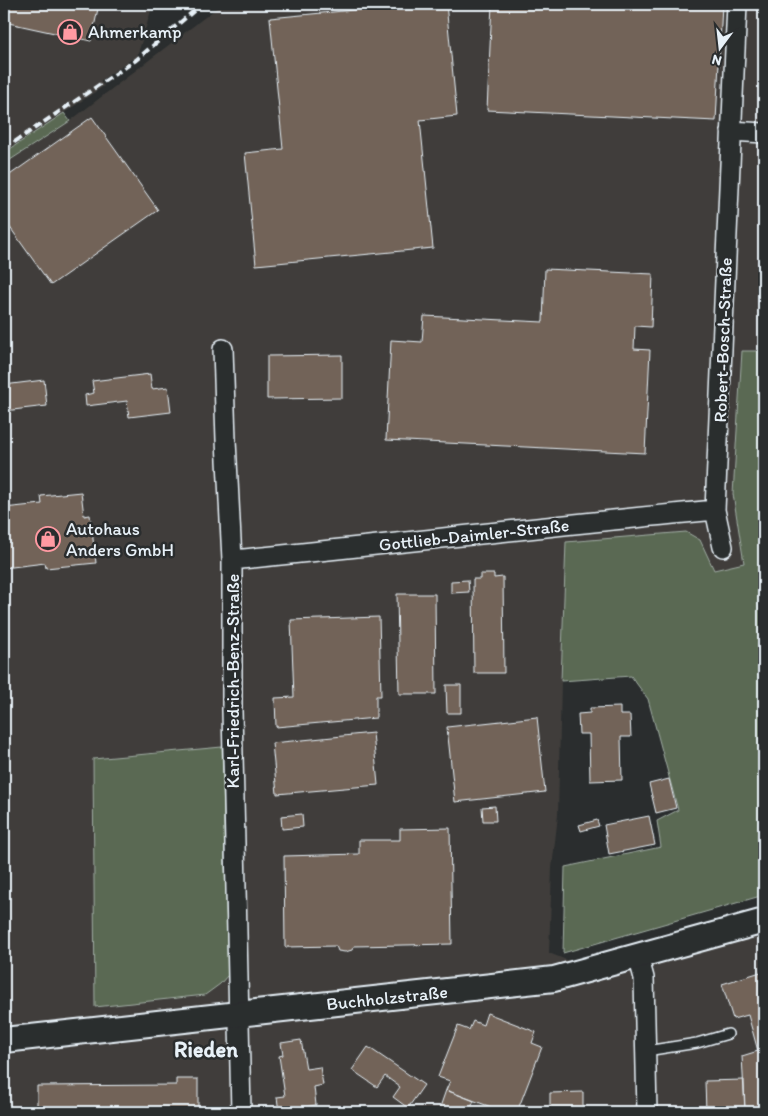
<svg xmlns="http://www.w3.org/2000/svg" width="768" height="1116" font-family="Itim,sans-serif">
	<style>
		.built { fill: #403e3b }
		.green { fill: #5a6952; stroke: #a1ada5 }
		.building { fill: #726458; stroke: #e8f1f8 }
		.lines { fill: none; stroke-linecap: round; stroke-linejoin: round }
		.service-casing { stroke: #e8f1f8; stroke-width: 12 }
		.minor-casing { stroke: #e8f1f8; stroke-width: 22 }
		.tertiary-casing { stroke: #e8f1f8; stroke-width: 28 }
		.service { stroke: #2a2d2e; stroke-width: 9 }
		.minor { stroke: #2a2d2e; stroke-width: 19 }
		.tertiary { stroke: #2a2d2e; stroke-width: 24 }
		.rail { stroke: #e8f1f8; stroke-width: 4; stroke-dasharray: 8 4; stroke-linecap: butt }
		.labels { text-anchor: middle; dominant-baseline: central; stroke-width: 5; stroke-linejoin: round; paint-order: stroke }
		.poi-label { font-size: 18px; fill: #e8f1f8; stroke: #2a2d2e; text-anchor: start }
		.street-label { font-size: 18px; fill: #e8f1f8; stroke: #2a2d2e }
		.district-label { font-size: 22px; font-weight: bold; fill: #e8f1f8; stroke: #2a2d2e }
	</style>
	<rect width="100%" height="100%" fill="#2a2d2e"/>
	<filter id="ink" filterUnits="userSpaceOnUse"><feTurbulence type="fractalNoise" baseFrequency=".02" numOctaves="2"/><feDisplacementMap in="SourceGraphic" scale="10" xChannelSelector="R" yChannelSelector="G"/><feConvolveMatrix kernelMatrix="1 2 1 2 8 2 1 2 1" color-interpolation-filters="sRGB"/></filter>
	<g filter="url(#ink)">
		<path class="built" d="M4 4H153L136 60 132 59 100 81 104 86 4 153Z
			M222 4H764V351H742L733 494 744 563 714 570 700 540 566 542 561 681 558 815 552 868 549 953 574 963 764 909V1112H4V164L70 121Z"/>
		<path class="green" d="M64 113 70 121 4 164V153Z
			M742 351H764V895L563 953 565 867 661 847 657 821 678 810 648 699 631 676 561 681 566 542 686 532 700 540 714 570 744 563 733 494Z
			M222 747 228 975 220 984 205 995 95 1007 93 759Z"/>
		<path class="building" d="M4 4H99L91 41 4 22Z
			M416 4H446L457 116 420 120 433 248 256 265 245 153 283 149 270 18Z
			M492 4H722L716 121 487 110Z
			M92 117 158 210 51 285 4 219V179Z
			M545 269 653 274 651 327 635 326 634 349 650 350 645 453 386 440 391 340 422 342 424 316 543 322Z
			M342 355V398L267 399V356Z
			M150 374 152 389 168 387 171 412 129 417 127 401 86 406 85 395 94 393 92 381Z
			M44 380 47 406 4 411V385Z
			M81 492 84 516 90 515 96 563 46 568 45 563 4 568V508L42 504 41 496Z
			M480 574H494V578L503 577 504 673H474L473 579H480Z
			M468 580 469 592 451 593V581Z
			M397 594H435L436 694H399Z
			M379 617 381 696H376V718L276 727 275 698 294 697 291 620Z
			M446 685H461V713H447Z
			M620 707V715H630L631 737H621L622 780 590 781 589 734H579L578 714 590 713V708Z
			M537 717 545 792 455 802 447 727Z
			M373 733 378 785 277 794 272 743Z
			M669 779 676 808 656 813 649 784Z
			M495 806 496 821H483L482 807Z
			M302 814 303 827 282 829 281 816Z
			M649 816 655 845 609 854 604 825Z
			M597 820 599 826 581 831 579 825Z
			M450 828 452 944 354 946 352 950 345 952 338 951 336 946 285 947 284 856 359 854V840H400V829Z
			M764 971V1110L745 1111 742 1056 758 1051 748 1015 733 1019 722 984Z
			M487 1013 536 1032 532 1043 542 1047 517 1112H504L446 1090 450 1081 438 1077 458 1026 469 1030 473 1021 483 1025Z
			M301 1040 306 1069 320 1067 323 1085 314 1087 316 1105 304 1107 305 1111 294 1112H279L277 1097 285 1096 279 1056 283 1055 281 1043Z
			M368 1047 424 1085 408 1108 393 1097 400 1087 385 1076 377 1087 352 1070Z
			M176 1079H198V1112H37V1086L176 1085Z
			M744 1080 745 1111 764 1110V1112H706L705 1081Z
			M446 1090 474 1101 469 1112H445L439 1110Z
			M583 1092V1112H550V1093Z"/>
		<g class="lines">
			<defs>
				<path id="service" d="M646 1051 697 1043 728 1034"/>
				<path id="minor" d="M731 131 764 133
					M223 349 226 440 232 560V710L241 1112
					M723 547 715 510 737 4
					M232 560C393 544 554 525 715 510
					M638 956 644 978 647 1112"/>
				<path id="tertiary" d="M4 1040 554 979 764 921"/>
			</defs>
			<use href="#service" class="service-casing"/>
			<use href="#minor" class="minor-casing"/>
			<use href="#tertiary" class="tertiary-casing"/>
			<use href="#service" class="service"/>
			<use href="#minor" class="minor"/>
			<use href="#tertiary" class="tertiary"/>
			<path class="rail" d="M4 149 136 60 202 4"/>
		</g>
	</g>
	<defs>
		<symbol id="shop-ring" viewBox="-11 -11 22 22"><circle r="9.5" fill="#2a2d2e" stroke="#ff9aa2" stroke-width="1.5"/><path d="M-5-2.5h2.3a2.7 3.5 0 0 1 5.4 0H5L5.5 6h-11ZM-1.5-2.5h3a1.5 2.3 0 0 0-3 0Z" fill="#ff9aa2"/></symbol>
	</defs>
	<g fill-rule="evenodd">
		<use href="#shop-ring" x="56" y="18" width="28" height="28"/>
		<use href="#shop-ring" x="34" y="525" width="28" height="28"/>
	</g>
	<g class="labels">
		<g class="poi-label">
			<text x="88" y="32">Ahmerkamp</text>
			<text x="66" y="529">Autohaus<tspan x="66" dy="21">Anders GmbH</tspan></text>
		</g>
		<g class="street-label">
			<text transform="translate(723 340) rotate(-88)">Robert-Bosch-Straße</text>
			<text transform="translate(474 535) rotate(-6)">Gottlieb-Daimler-Straße</text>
			<text transform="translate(233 681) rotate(-90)">Karl-Friedrich-Benz-Straße</text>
			<text transform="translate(387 998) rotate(-6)">Buchholzstraße</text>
		</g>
		<g class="district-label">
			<text x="206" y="1049">Rieden</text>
		</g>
	</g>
	<rect width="768" height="1116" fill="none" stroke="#2a2d2e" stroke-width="20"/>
	<rect x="10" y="10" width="748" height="1096" fill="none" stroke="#e8f1f8" stroke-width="2" filter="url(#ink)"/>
	<g transform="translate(720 48) rotate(195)" stroke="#2a2d2e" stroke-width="4" paint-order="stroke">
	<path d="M0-4L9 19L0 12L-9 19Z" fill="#e8f1f8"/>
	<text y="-8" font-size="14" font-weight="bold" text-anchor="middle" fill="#e8f1f8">N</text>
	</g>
</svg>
